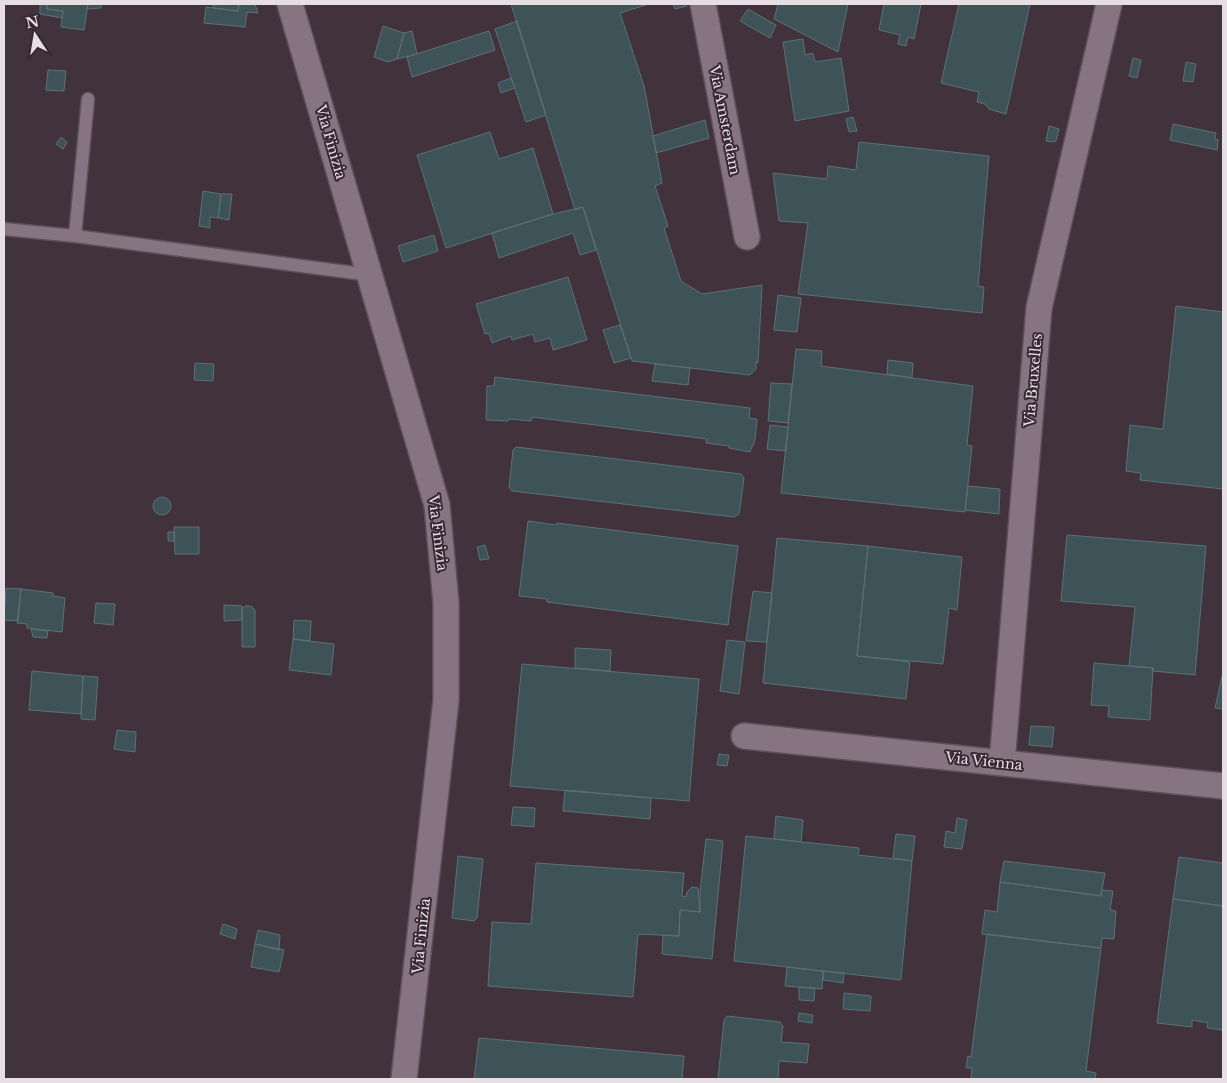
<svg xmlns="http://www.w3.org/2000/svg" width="1227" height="1083" font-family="'Libre Baskerville',serif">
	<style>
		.building { fill: #3e5358; stroke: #5c7176 }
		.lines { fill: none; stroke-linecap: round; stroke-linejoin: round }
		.service-casing { stroke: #5d5159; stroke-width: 15 }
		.minor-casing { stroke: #5d5159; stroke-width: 28 }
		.service { stroke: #867580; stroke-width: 12 }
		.minor { stroke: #867580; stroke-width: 25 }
		.labels { text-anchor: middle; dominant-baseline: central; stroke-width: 4; stroke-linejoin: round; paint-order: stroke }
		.street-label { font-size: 14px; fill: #e7dee4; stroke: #372832 }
	</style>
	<rect width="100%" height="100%" fill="#41323c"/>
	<path class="building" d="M40 4H47V9L63 11 62 18 40 14Z
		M47 4H88L84 30 61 27 63 11 47 9Z
		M88 4H101V8L87 9Z
		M213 4H239L238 11 213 8Z
		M239 4H255L258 13 247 12 245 27 204 23 206 7 238 11Z
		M511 4H649L620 13 644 86 662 183 655 186 668 226 664 228 681 281 702 294 762 285 758 363 756 362V369L752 373 749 375 632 361 583 207 575 210Z
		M673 4H686L687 6 675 9Z
		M778 4H848L838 52 774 19Z
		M884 4H921L914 39 908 37 906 46 898 44 900 35 879 30Z
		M959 4H1030L1006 114 989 109 985 104 977 102 979 92 941 83Z
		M748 9 776 25 770 38 740 21Z
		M517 21 546 115 526 122 495 29Z
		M383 26 404 33 397 59 388 62 374 57Z
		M412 31 417 54 397 59 404 33Z
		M489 31 495 50 412 77 407 57Z
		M803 39 805 55 813 53 815 62 841 58 849 111 795 121 783 42Z
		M1133 58 1141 60 1137 78 1129 76Z
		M1186 62 1196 64 1193 82 1183 81Z
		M48 70 66 71 64 91 46 90Z
		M511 78 515 88 501 93 498 83Z
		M853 117 857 131 849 132 846 119Z
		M705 120 709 138 656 153 653 136Z
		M1173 124 1216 133 1215 139 1218 140 1217 150 1170 140Z
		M1049 126 1059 129 1056 141 1051 142 1046 141Z
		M490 132 499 159 533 148 553 214 446 248 417 155Z
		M61 137 67 142 63 149 56 144Z
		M859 142 989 156 978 286 984 287 982 313 798 294 808 223 779 221 773 173 827 179 828 166 856 170Z
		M203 191 221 194 218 218 210 217V228L199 226Z
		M221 194H232L229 220 218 218Z
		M583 207 596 250 580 255 573 233 499 258 492 233 553 214Z
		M434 235 438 251 403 262 398 246Z
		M568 277 587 340 553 350 550 338 535 342 533 334 512 340 511 336 492 343 489 333 485 334 476 304Z
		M778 295 801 298 797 332 774 330Z
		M1176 306 1223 312V489L1140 480 1141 473 1126 471 1130 425 1163 429Z
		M620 325 631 358 614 363 603 330Z
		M796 349 822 351 821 366 973 386 967 445 972 446 965 512 781 493Z
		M888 360 913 363 912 378 887 374Z
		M195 363 214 364 213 381 194 380Z
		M655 364 690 368 688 385 652 381Z
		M495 377 750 408 749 418 757 419 755 440 750 452 729 448V446L706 443 707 439 532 417 531 421 509 419 508 421 486 420 487 386H494Z
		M771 383 792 384 788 423 768 421Z
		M770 425 788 427 786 451 767 449Z
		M516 447 741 474 744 478 739 514 734 517 512 491 509 487 513 450Z
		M968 486 1000 489 999 514 965 510Z
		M153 506a9 9 0 1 1 18 0a9 9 0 1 1-18 0Z
		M528 521 557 525V523L738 546 728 625 547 602V599L519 596Z
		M174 527H199V554H175Z
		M168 532H174V541H168Z
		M1067 535 1206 546 1195 675 1153 671V668L1129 666 1135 607 1061 601Z
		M777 538 868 546 857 656 910 662 906 699 763 683Z
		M485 545 489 559 480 560 477 547Z
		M868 546 962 557 957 610 949 608 943 664 857 656Z
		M6 588 21 589 18 621 4 620Z
		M21 589 53 593V596L65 598 62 632 27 628V624L17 623Z
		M753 591 772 593 767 642 746 641Z
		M96 603 115 604 113 625 94 623Z
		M224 605 242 606V620L224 621Z
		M246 606H251L255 610V647H242V608Z
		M294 620 311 621 310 641 293 639Z
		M31 629 48 631 47 638 33 637Z
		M293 639 334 644 331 675 289 670Z
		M727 640 745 642 739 694 720 691Z
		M575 648 611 650 610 671 575 668Z
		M1094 663 1153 668 1150 720 1108 717 1109 706 1091 705Z
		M522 664 699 679 689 801 510 786Z
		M32 671 83 676 81 714 29 710Z
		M1223 672V709L1215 708Z
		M83 676 98 677 95 720 81 719Z
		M1031 726 1054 727 1052 747 1029 745Z
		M117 730 136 732 135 752 114 749Z
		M719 754 729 755 727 766 717 765Z
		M565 790 651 798 650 819 563 811Z
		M513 807 535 808 534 827 511 825Z
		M776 816 803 820 801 842 774 839Z
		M957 818 967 820 962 849 944 847 946 831 955 833Z
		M896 834 915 836 912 861 893 858Z
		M746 836 859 848 858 855 912 861 901 980 734 961Z
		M706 839 723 841 712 959 662 954 663 935 679 936 680 910 700 912V892Z
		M458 856 483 859 477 918 474 921 452 918Z
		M1179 857 1223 863V906L1173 899Z
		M1004 861 1105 873 1101 896 1000 882Z
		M536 863 684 873 682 896 686 897 687 892 692 887 698 888 700 912 680 910 679 936 638 934 633 997 488 986 492 922 531 924Z
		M1000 882 1101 896 1102 890 1113 891 1110 910 1116 911 1114 939 1102 938 1101 948 982 934 985 910 997 912Z
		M1173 899 1223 906V1030L1207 1028 1208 1023 1192 1020V1027L1157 1023Z
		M223 924 237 929 235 939 220 934Z
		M258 930 280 935 279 950 255 944Z
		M987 934 1101 948 1086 1071 1096 1073 1095 1079H971L972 1068H966L968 1056 971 1057Z
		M255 944 284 950 279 972 251 967Z
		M787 967 823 971 822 989 785 986Z
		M823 971 844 973 843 983 823 980Z
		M799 987 815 988 814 1001 799 1000Z
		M844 993 871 996 870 1011 843 1009Z
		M799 1013 813 1015 812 1023 798 1021Z
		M727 1016 780 1022 783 1026 781 1042 809 1044 807 1063 779 1061 778 1079H718L724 1020Z
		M479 1038 684 1056 682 1079H474Z"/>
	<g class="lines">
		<defs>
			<path id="service" d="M4 229 75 236 370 275
				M75 236 88 99"/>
			<path id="minor" d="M290 4 437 505 446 603V700L404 1079
				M703 4 747 237
				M744 736 1223 786
				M1002 763 1039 308 1109 4"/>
		</defs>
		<use href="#service" class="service-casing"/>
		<use href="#minor" class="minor-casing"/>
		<use href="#service" class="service"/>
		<use href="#minor" class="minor"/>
	</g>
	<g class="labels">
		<g class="street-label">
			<text transform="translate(725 120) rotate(79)">Via Amsterdam</text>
			<text transform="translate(331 142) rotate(74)">Via Finizia</text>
			<text transform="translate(1033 380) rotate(-85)">Via Bruxelles</text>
			<text transform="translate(438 533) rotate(83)">Via Finizia</text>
			<text transform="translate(984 761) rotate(6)">Via Vienna</text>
			<text transform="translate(421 936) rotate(-84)">Via Finizia</text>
		</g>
	</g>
	<rect width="1227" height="1083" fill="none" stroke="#e7dee4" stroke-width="10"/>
	<g transform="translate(35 35) rotate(348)" stroke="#372832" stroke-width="4" paint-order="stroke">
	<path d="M0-4L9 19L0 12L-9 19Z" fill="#e7dee4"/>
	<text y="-8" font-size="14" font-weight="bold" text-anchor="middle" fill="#e7dee4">N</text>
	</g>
</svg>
